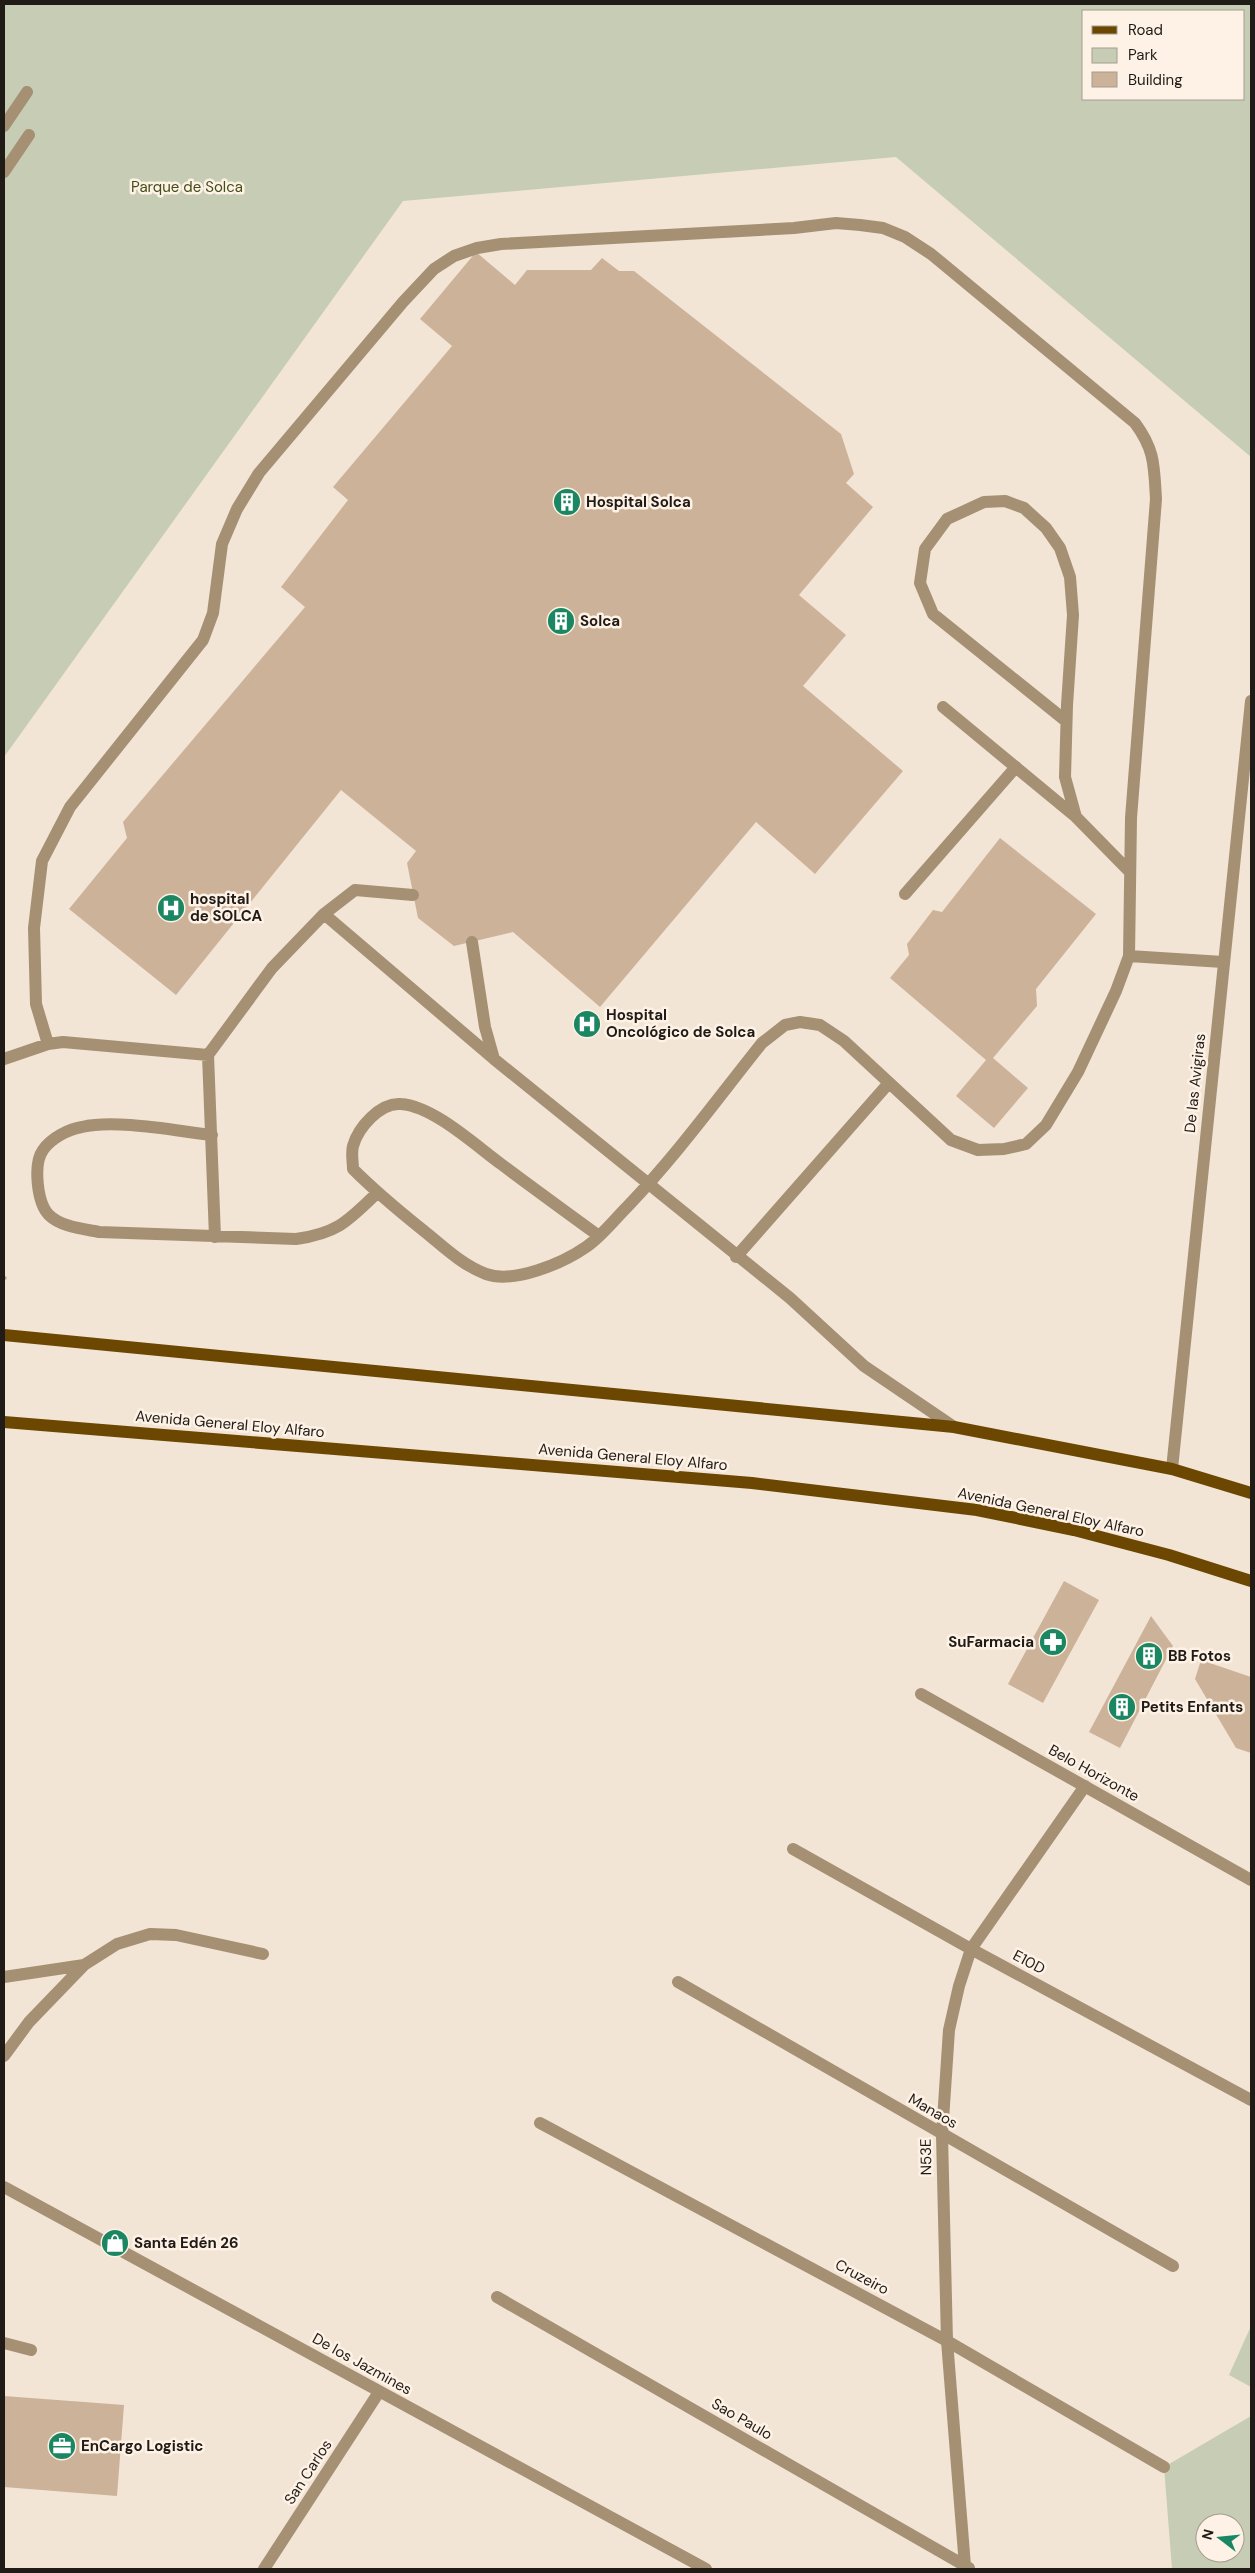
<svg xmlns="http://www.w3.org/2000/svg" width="1255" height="2573" font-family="'DM Sans',sans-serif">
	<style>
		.green { fill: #c6cdb4; fill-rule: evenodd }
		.building { fill: #cdb29a }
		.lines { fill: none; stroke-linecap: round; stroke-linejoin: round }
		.path { stroke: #aea397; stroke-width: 3; stroke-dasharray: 2.5 4; stroke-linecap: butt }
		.service { stroke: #a59073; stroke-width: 12 }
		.minor { stroke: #a59073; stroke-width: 12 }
		.tertiary { stroke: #a59073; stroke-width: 12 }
		.primary { stroke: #6c4702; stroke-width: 12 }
		.labels { text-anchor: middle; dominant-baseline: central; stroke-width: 5; stroke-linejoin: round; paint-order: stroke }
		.park-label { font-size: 15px; fill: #434d19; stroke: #fdf2e5 }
		.poi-label { font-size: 15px; font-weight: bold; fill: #201b16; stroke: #fdf2e5; text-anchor: start }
		.street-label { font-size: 15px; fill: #201b16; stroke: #fdf2e5 }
	</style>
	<rect width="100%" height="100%" fill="#f2e5d5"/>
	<path class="green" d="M4 4H1251V457L896 157 403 201 4 757ZM1084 11H1244V99H1084Z
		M1251 2326V2387L1229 2375Z
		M1251 2416V2569H1172L1164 2467ZM1205 2523H1235V2553H1205Z"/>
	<path class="building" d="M476 252 515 285 527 270H591L602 258 619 271H634L841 434 854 474 846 483 873 507 799 595 846 635 803 686 903 771 815 874 756 822 600 1007 513 932 454 946 418 918 407 863 416 851 341 790 176 995 69 909 127 838 123 822 305 607 281 587 348 500 333 487 452 346 420 319Z
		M1000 838 1096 914 1036 989 1037 1006 993 1058 1028 1088 994 1128 956 1096 986 1060 890 978 909 955 907 944 933 910 942 912Z
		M1064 1581 1099 1600 1043 1703 1008 1684Z
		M1151 1616 1173 1646 1120 1748 1089 1732Z
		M1201 1660 1251 1677V1753L1236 1748 1195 1679Z
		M4 2396 124 2405 117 2496 4 2487Z"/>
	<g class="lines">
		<path class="path" d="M4 1278H7"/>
		<path class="service" d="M4 126 27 92
			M4 172 29 135
			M943 707 1076 817
			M1066 721 933 614 920 583 925 549 947 519 984 502 1005 501 1024 508 1046 528 1060 548 1070 577 1073 615 1067 705 1065 777 1076 817 1130 872
			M905 894 1016 767
			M324 914 494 1059
			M472 942 485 1027 494 1059 790 1298 864 1366 954 1427
			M1129 956 1223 962
			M48 1044 36 1004 34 928 42 861 70 807 203 640 213 613 222 544 237 509 259 473 403 302 434 269 454 256 477 248 501 244 794 228 836 223 860 225 883 228 905 237 931 254 1135 423C1155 450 1154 466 1156 499L1131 818 1129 956 1116 991 1078 1072 1046 1125 1026 1144 1004 1149 978 1150 951 1140 844 1041 820 1025 800 1022 785 1025 762 1043C718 1098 676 1156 627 1207 614 1220 601 1237 586 1247 563 1263 514 1284 486 1274 462 1265 444 1247 424 1231 399 1211 375 1191 353 1169 353 1162 351 1153 353 1146 358 1128 380 1102 401 1104 433 1106 475 1145 501 1164 533 1188 566 1212 599 1236
			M4 1059 48 1044 63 1042 208 1055
			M212 1135C176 1131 116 1119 82 1127 69 1129 51 1138 43 1150 33 1164 37 1203 49 1215 61 1227 84 1229 99 1232L296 1239C338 1233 348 1221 377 1193
			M215 1237 208 1055 272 968 324 914 355 890 413 895
			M736 1257 888 1084
			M4 1977 84 1965 117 1944 150 1934 176 1935 263 1954
			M4 2056 29 2022 84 1965
			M4 2343 31 2350
			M264 2569 379 2392"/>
		<path class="minor" d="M921 1694 1251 1880
			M793 1849 971 1949 1251 2100
			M678 1982 1173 2266
			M540 2123 947 2341 1164 2467
			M497 2297 969 2568
			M965 2566 947 2341 942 2135 949 2030 959 1986 971 1949 1085 1786"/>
		<path class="tertiary" d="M1172 1469 1251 701
			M4 2187 706 2569"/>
		<path class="primary" d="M4 1335 954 1427 1172 1469 1251 1493
			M4 1422 752 1483 977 1510 1074 1530 1169 1555 1251 1581"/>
	</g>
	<defs>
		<symbol id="building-disc" viewBox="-11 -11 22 22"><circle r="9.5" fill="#1b8662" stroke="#fdf2e5"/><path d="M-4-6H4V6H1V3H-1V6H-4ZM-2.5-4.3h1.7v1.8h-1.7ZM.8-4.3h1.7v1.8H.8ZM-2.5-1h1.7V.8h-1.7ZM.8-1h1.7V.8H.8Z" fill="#fff"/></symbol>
		<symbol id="hospital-disc" viewBox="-11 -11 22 22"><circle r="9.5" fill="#1b8662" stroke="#fdf2e5"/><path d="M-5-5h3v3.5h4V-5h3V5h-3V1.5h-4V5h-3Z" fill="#fff"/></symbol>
		<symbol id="pharmacy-disc" viewBox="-11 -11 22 22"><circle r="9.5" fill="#1b8662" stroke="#fdf2e5"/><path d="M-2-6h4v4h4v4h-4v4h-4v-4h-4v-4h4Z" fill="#fff"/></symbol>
		<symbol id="shop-disc" viewBox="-11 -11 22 22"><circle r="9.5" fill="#1b8662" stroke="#fdf2e5"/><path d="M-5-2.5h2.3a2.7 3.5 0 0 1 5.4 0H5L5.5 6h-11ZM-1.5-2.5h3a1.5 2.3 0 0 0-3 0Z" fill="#fff"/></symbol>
		<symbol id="office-disc" viewBox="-11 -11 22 22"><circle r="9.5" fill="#1b8662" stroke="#fdf2e5"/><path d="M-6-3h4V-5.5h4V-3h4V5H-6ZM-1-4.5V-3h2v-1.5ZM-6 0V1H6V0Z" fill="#fff"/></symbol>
	</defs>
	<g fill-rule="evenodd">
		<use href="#building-disc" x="551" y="486" width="32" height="32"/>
		<use href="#building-disc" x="545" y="605" width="32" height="32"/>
		<use href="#hospital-disc" x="155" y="892" width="32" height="32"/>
		<use href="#hospital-disc" x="571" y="1008" width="32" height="32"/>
		<use href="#pharmacy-disc" x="1037" y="1626" width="32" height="32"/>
		<use href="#building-disc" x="1133" y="1640" width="32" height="32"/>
		<use href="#building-disc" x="1106" y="1691" width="32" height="32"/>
		<use href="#shop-disc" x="99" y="2227" width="32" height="32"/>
		<use href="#office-disc" x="46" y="2430" width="32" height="32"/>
	</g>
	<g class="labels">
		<g class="park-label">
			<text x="187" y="187">Parque de Solca</text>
		</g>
		<g class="poi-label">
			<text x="586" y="502">Hospital Solca</text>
			<text x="580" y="621">Solca</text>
			<text x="190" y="899">hospital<tspan x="190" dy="17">de SOLCA</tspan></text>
			<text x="606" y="1015">Hospital<tspan x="606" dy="17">Oncológico de Solca</tspan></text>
			<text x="1034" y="1642" text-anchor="end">SuFarmacia</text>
			<text x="1168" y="1656">BB Fotos</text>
			<text x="1141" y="1707">Petits Enfants</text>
			<text x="134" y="2243">Santa Edén 26</text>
			<text x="81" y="2446">EnCargo Logistic</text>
		</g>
		<g class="street-label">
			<text transform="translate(1195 1083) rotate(-84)">De las Avigiras</text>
			<text transform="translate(230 1424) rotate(5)">Avenida General Eloy Alfaro</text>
			<text transform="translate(633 1457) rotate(5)">Avenida General Eloy Alfaro</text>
			<text transform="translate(1051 1512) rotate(12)">Avenida General Eloy Alfaro</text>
			<text transform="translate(1094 1773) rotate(29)">Belo Horizonte</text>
			<text transform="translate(1029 1962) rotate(28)">E10D</text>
			<text transform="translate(933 2111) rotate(30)">Manaos</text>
			<text transform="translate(926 2157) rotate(-91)">N53E</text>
			<text transform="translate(862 2277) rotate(28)">Cruzeiro</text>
			<text transform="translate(362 2364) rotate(29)">De los Jazmines</text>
			<text transform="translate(742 2419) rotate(30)">Sao Paulo</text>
			<text transform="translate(308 2472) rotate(-57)">San Carlos</text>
		</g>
	</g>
	<rect width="1255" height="2573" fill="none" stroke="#201b16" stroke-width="10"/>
	<rect x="1082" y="10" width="162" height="90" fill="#fdf2e5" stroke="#a59c92"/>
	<rect x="1092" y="26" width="25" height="8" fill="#6c4702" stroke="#a59c92"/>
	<text x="1128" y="35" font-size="15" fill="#201b16">Road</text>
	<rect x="1092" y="48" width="25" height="15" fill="#c6cdb4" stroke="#a59c92"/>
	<text x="1128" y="60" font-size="15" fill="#201b16">Park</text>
	<rect x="1092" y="72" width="25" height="15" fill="#cdb29a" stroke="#a59c92"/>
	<text x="1128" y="85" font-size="15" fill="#201b16">Building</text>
	<g transform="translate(1220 2538) rotate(286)"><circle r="24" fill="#fdf2e5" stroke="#a59c92"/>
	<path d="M0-4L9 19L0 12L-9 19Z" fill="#1b8662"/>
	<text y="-8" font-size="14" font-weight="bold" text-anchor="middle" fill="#201b16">N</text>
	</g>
</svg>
